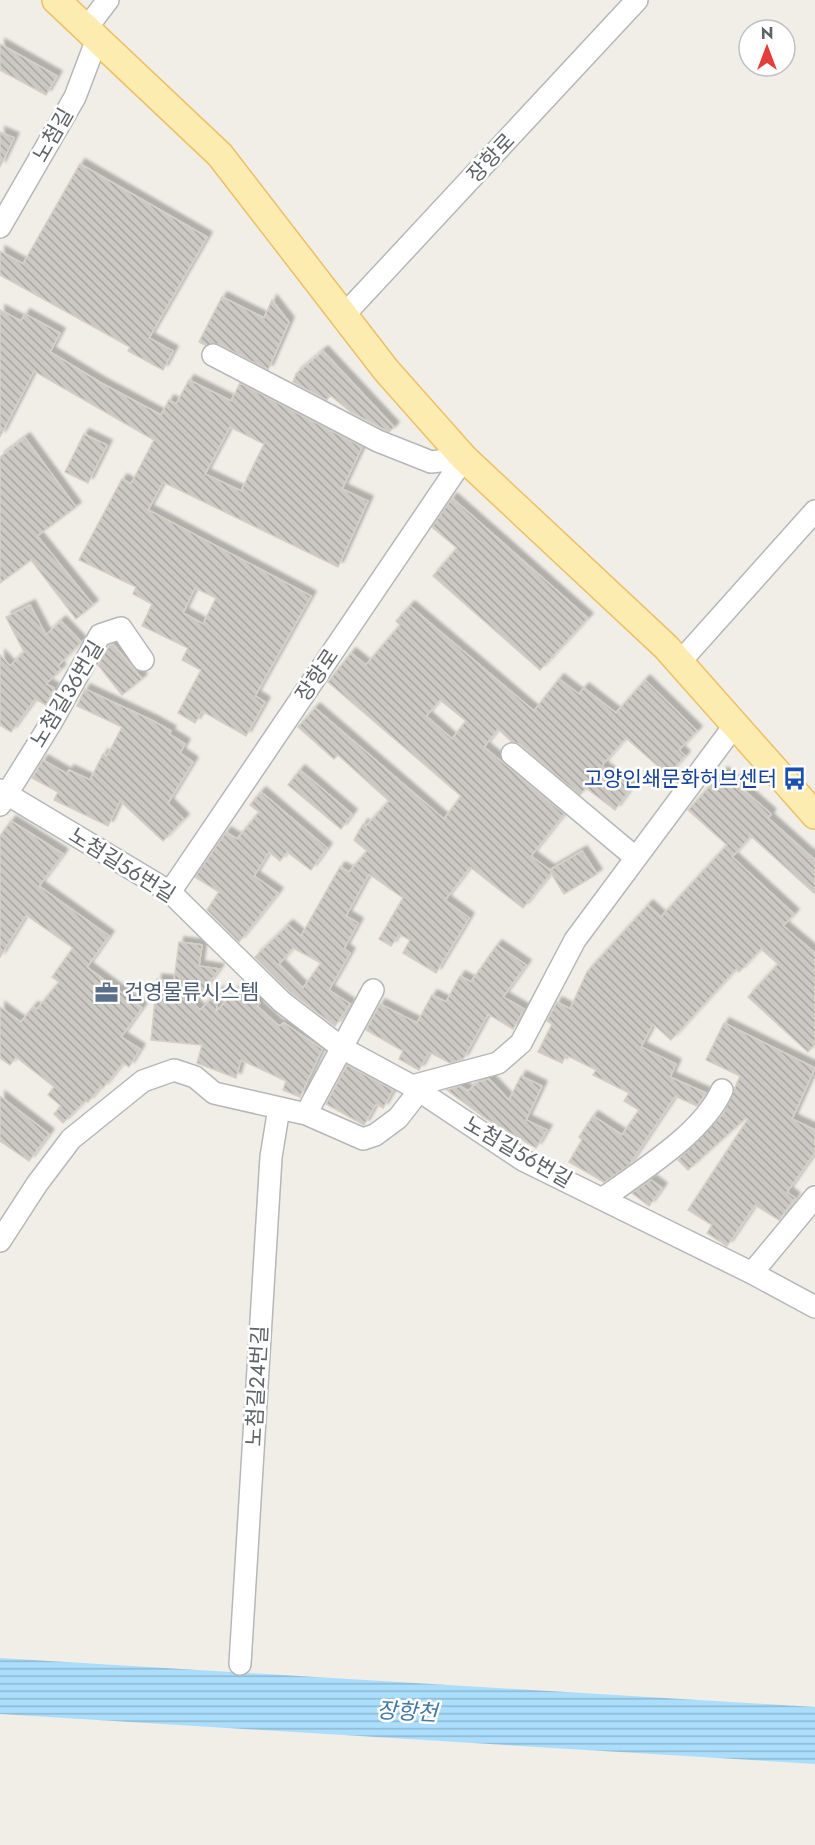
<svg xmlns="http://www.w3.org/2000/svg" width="815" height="1845" font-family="Jost,'Noto Sans KR',sans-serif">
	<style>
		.water { fill: url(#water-rules) }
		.building { fill: url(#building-back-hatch); stroke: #d5cfc6; stroke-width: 1.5; fill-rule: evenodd; filter: url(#shadow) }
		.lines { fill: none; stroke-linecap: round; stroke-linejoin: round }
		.minor-casing { stroke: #b4b8bb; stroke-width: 24 }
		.major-casing { stroke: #eebf63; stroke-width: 30 }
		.minor { stroke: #fff; stroke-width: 21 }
		.major { stroke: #fdecb0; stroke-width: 27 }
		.labels { text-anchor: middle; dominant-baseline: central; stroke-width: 5; stroke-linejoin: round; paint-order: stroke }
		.street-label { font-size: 21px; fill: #5e6367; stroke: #fff }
		.transit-label { font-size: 21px; fill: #164399; stroke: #fff; text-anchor: end }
		.service-label { font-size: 21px; fill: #4e5e75; stroke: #fff; text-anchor: start }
		.water-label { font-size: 22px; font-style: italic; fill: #4379a7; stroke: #fff }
	</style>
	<defs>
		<pattern id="water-rules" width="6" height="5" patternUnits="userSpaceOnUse" patternTransform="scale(1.5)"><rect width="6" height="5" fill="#abddfc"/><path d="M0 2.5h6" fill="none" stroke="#8eb7d0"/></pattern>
		<pattern id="building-back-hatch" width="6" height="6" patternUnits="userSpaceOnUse" patternTransform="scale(1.5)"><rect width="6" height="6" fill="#ccc9c4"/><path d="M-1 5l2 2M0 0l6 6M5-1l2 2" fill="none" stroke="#a9a7a3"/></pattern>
		<filter id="shadow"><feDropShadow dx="5" dy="-5" stdDeviation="1.5" flood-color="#0004"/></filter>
	</defs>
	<rect width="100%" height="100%" fill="#f0eee7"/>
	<path class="water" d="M0 1658 815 1707V1764L0 1714Z"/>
	<path class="building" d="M0 44 57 76 46 95 0 70Z
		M0 132 14 138 0 167Z
		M80 164 207 237 149 338 173 351 163 370 128 351 130 347 0 275V251L23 264Z
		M222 297 264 318 272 300 289 322 268 370 219 344 205 345 199 342Z
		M0 310 21 321 25 314 60 333 50 352 101 383 161 415 169 400 176 404 189 380 231 401 240 383 362 447 342 489 368 501 338 567 163 482 148 510 311 596 255 696 265 702 246 736 202 711 195 723 178 713 201 670 182 660 188 648 142 626 152 604 133 594 136 587 79 560 122 479 131 484 154 440 34 371 0 437ZM230 427 264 444 241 491 205 474ZM195 588 216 598 203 624 183 613Z
		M323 351 394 427 389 432 351 412 330 395 327 400 293 382 296 374Z
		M84 434 107 445 88 483 65 472Z
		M25 438 76 507 37 536 93 605 76 619 31 560 0 583V457Z
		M452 498 588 618 540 670 433 576 457 548 432 527Z
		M30 605 46 635 61 621 81 642 58 666 61 669 46 684 54 688 46 705 35 699 11 732 0 725V655L10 666 24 652 6 617Z
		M410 606 534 711 559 679 579 694 584 688 616 713 645 680 697 731 679 750 685 756 668 775 626 738 603 764V767L631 788 615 810 586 788 580 795 520 744 512 742 498 729 484 747 564 814 531 856 550 870 582 851 597 874 564 894 551 873 523 908 470 867 445 900 469 918 436 973 403 953 410 940 399 934 391 946 379 939 403 898 369 874 346 916 358 923 344 949 350 953 329 990 350 1004 335 1026 290 992 255 957 288 925 301 936 340 867 349 872 367 851 354 840 363 824 366 826 389 801 338 755 334 759 298 727 315 708 444 819 461 796 328 682 351 653 366 665 400 625 396 621ZM440 700 466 721 452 739 426 716ZM293 948 321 963 303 988 279 964Z
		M113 644 142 679 122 695 98 665 109 646Z
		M85 689 153 721 171 731 169 734 185 744 180 753 193 762 168 803 184 819 163 841 120 801 108 826 54 800 58 792 32 778 43 760 67 774 69 770 90 780 103 754 107 756 122 727 77 706Z
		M300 770 352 814 341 829 288 785Z
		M723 772 771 814 768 818 815 860V894L751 836 732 857 794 914 783 926 815 953V1044L808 1052 748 997 778 964 761 949 739 972 736 969 671 1040 653 1024 641 1047 676 1064 670 1077 706 1093 697 1106 675 1096 629 1165 604 1182 569 1162 582 1140 579 1137 593 1116 622 1135 639 1110 624 1101 629 1093 593 1075 596 1070 566 1055 562 1063 538 1052 552 1024 547 1021 557 1002 570 1009 587 972 648 905 661 917 727 845 688 810Z
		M261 792 327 848 311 870 287 852 280 861 269 852 254 876 278 893 239 942 207 910 219 892 195 877 226 832 237 839 259 812 250 805Z
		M11 821 63 854 39 886 109 936 87 967 142 1008 121 1037 140 1049 129 1067 123 1063 103 1088 101 1086 88 1102 85 1101 63 1123 54 1114 61 1106 48 1095 54 1087 16 1057 10 1065 0 1058V1007L21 1022 33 1007 37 1009 59 982 52 977 73 948 26 915 0 957V836Z
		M179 942 202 945 199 966 219 969 194 1004 200 1010 219 991 216 1012 241 984 260 1003 257 1006 279 1026 284 1023 322 1049 300 1097 283 1090 286 1081 241 1060 236 1078 197 1063 202 1045 151 1040 157 979 174 981Z
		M497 945 526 965 503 997 524 1009 513 1029 488 1014 463 1059 450 1063 429 1052 419 1070 399 1059 403 1051 366 1030 380 1004 417 1023 432 995 446 1002 460 976 471 982Z
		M724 1023 815 1068 792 1119 815 1130V1152L787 1192 795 1198 779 1220 755 1205 727 1246 707 1233 712 1225 688 1210 748 1119 746 1118 688 1170 678 1160 723 1114 740 1076 706 1060Z
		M347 1065 393 1090 383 1108 376 1104 364 1125 326 1104Z
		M521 1076 542 1086 526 1120 547 1130 536 1148 485 1118 447 1090 460 1086 468 1091 478 1082 489 1079 509 1100Z
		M0 1096 49 1134 29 1161 0 1141Z
		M651 1180 662 1188 649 1206 632 1193Z"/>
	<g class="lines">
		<defs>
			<path id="minor" d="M86 29 108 0
				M0 227 75 97 97 39
				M344 315 637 0
				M213 355 378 441 431 462 464 458
				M679 663 815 511
				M512 754 636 858
				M0 790 170 892 282 1002 342 1048 412 1086 523 1160 752 1273 815 1307
				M0 805 51 723 100 635 121 628 143 660
				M170 892 464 458
				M412 1086 498 1063 521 1043 575 940 734 726
				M306 1114 373 990
				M602 1199C641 1171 703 1133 722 1090
				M0 1241 37 1184 71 1139 143 1081 174 1070 195 1077 214 1093 306 1114 363 1139 375 1135 398 1118 419 1091
				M752 1273 815 1197
				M240 1664 271 1157 279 1108"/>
			<path id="major" d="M56 0 220 155 386 370 464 458 666 647 815 815"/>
		</defs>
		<use href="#minor" class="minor-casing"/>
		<use href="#major" class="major-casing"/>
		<use href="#minor" class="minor"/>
		<use href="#major" class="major"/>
	</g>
	<defs>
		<symbol id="bus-bare" viewBox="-9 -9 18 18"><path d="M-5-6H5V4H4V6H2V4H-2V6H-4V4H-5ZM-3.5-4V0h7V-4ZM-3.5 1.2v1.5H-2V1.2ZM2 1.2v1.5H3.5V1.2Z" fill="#1a4fb4" stroke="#fff" stroke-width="2.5" paint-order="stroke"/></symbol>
		<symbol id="office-bare" viewBox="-9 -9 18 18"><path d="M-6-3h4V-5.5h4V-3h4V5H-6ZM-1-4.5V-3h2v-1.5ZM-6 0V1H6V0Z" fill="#5c6f8a" stroke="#fff" stroke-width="2.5" paint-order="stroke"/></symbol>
	</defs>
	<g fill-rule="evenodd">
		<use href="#bus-bare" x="778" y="762" width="33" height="33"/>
		<use href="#office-bare" x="90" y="976" width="33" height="33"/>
	</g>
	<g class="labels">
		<g class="street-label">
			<text transform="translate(53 135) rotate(-60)">노첨길</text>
			<text transform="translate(491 158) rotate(-47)">장항로</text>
			<text transform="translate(317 675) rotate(-56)">장항로</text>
			<text transform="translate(67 694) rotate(-59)">노첨길36번길</text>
			<text transform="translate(122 865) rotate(32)">노첨길56번길</text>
			<text transform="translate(518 1152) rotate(30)">노첨길56번길</text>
			<text transform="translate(257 1386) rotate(-87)">노첨길24번길</text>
		</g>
		<g class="transit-label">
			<text x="777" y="779">고양인쇄문화허브센터</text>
		</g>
		<g class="service-label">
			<text x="124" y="992">건영물류시스템</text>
		</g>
		<g class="water-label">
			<text transform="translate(407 1711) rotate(3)">장항천</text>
		</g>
	</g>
	<g transform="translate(767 48)"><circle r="28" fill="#ffffff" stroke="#bfc1c2" stroke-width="1.5"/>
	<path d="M0-4.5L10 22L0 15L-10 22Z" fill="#e53d39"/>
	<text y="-9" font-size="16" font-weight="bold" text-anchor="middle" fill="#5e6367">N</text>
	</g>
</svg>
